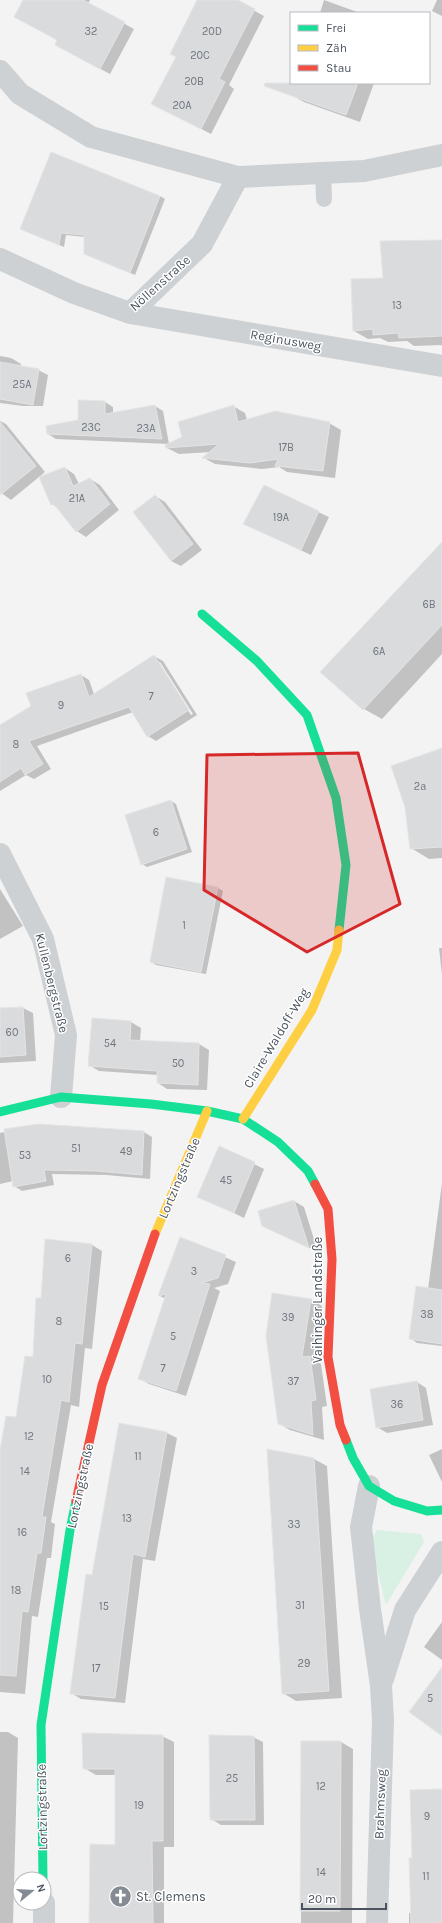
<svg xmlns="http://www.w3.org/2000/svg" width="442" height="1923" font-family="Karla,sans-serif">
	<style>
		.green { fill: #d9f0e4 }
		.shadow { fill: #0003; fill-rule: evenodd }
		.building { fill: #dadbdd; stroke: #e4e4e5 }
		.lines { fill: none; stroke-linecap: round; stroke-linejoin: round }
		.lane { stroke: #ced1d3; stroke-width: 16 }
		.street { stroke: #ced1d3; stroke-width: 22 }
		.fast { stroke: #16e098; stroke-width: 9 }
		.slow { stroke: #ffcf43; stroke-width: 9 }
		.jam { stroke: #f24e42; stroke-width: 9 }
		.marked { fill: #d62828; fill-opacity: 0.2; stroke: #d62828; stroke-width: 3; stroke-linejoin: round }
		.labels { text-anchor: middle; dominant-baseline: central; stroke-width: 3; stroke-linejoin: round; paint-order: stroke }
		.number-label { font-size: 11px; fill: #70767f }
		.street-label { font-size: 13px; fill: #4a535e; stroke: #fff }
		.poi-label { font-size: 13px; fill: #4a535e; stroke: #fff; text-anchor: start }
	</style>
	<rect width="100%" height="100%" fill="#f3f3f3"/>
	<path class="green" d="M377 1530 421 1534 424 1542 386 1605 370 1542Z"/>
	<path class="shadow" d="M23 0H90L88 4 134 29 110 74 65 50 58 40Z
		M198 0H235L264 16 229 85 234 89 211 134 163 109 177 57Z
		M324 0 360 13H320Z
		M437 0H442V16L432 11Z
		M295 83H374L360 122 304 102 291 95Z
		M160 196 165 199 135 275 85 254V237L66 235 64 247 27 232Z
		M442 241V346L441 345 414 346 407 341 388 342 380 338 368 339 354 331 384 279Z
		M0 356 11 358 21 364 20 367 38 370 48 375 43 406H23L0 403Z
		M105 402 113 407V414L155 406 163 411 169 444 56 439 48 434 79 420Z
		M233 406 245 413 247 420 329 423 341 430 335 478 287 472 279 467 262 469 215 464 204 458 211 452 179 454 167 448Z
		M0 421 6 424 45 472 11 500 0 492Z
		M65 468 74 474 79 484 90 479 100 485 119 510 86 537 77 531 58 508 52 504Z
		M264 487 329 517 311 555 244 524Z
		M155 496 165 502 202 550 181 566 171 561Z
		M442 555V654L382 719 364 709 321 672Z
		M154 656 163 661 197 715 156 741 148 736 133 712 37 746 51 769 34 779 26 775 0 791V726L81 675 89 680 94 694ZM157 662H160L193 714 191 715Z
		M442 749V858L429 859 411 848Z
		M171 801 176 804 192 852 147 867 142 864Z
		M218 888 223 891 206 974 156 965 151 962Z
		M0 889 23 926 0 939Z
		M439 948H442V975Z
		M23 1008 33 1013 36 1061 0 1063V1009Z
		M93 1019 131 1022 141 1028 140 1041 199 1044 209 1050 207 1090 167 1089 158 1083V1075L99 1071 89 1065Z
		M5 1132H144L152 1137 150 1179 106 1175 52 1174 54 1185 22 1191 14 1186 13 1181 0 1184V1133Z
		M219 1147 264 1169 244 1218 199 1196Z
		M442 1183V1346L417 1343 410 1338 428 1289Z
		M294 1201 304 1207 318 1252 263 1226Z
		M181 1238 236 1262 228 1284 214 1288 220 1291 186 1396 149 1384 140 1379 166 1299 160 1296Z
		M46 1240 92 1245 102 1251 92 1349 85 1348 79 1407 71 1405 51 1522 55 1524 51 1558H47L38 1617 32 1616 25 1694 0 1692V1459L16 1419 34 1358 42 1299Z
		M311 1299 322 1306 314 1360 321 1364 327 1406 322 1407 324 1440 290 1430 278 1423Z
		M417 1382 426 1388 433 1425 387 1433 377 1427Z
		M120 1425 167 1433 177 1438 155 1561 143 1559 125 1703 81 1699 71 1693Z
		M442 1449V1482L429 1455Z
		M314 1459 327 1466 342 1698 296 1701 283 1693Z
		M442 1622V1660L424 1647Z
		M0 1732H8L18 1738 13 1923H0Z
		M162 1736 174 1742V1847H164V1923H90L116 1846V1775H96L84 1768Z
		M253 1737 263 1742 264 1825H221L211 1819Z
		M302 1742H341L353 1749 352 1923H301Z
		M442 1790V1923H409V1913H412Z"/>
	<path class="building" d="M23 0H83L125 22 100 69 55 45 57 40 14 17Z
		M197 0H238L255 9 219 79 225 82 201 129 151 104 176 57 170 54Z
		M265 83H358L346 115 264 86Z
		M51 152 160 196 130 273 84 254V235L61 233 59 245 20 229Z
		M442 240V336L399 338 398 333 373 335V329L353 331 351 279 383 278 380 241Z
		M0 362 39 369 33 405 0 399Z
		M78 400 105 401V414L155 405 162 439 47 434 46 426 78 420Z
		M234 405 238 422 275 411 330 422 323 471 275 466 278 459 250 463 202 458 219 444 166 448 165 445 182 437 178 422Z
		M0 422 36 466 0 495Z
		M65 467 73 486 90 478 110 504 76 532 54 504 51 505 39 477Z
		M264 485 319 511 301 550 243 524Z
		M155 495 193 544 171 561 133 512Z
		M442 542V625L363 710 320 672Z
		M154 655 189 710 147 737 129 707 29 741 43 764 25 775 21 768 0 782V725L31 706 26 693 81 674 89 697Z
		M442 748V847L410 849 405 807 391 766Z
		M171 800 187 849 141 865 125 815Z
		M166 877 218 887 201 972 150 962Z
		M23 1007 26 1055 0 1057V1008Z
		M92 1018 131 1021 130 1040 199 1043 198 1085 157 1083V1071L88 1066Z
		M39 1124 144 1131 142 1175 97 1171 44 1170 46 1181 13 1187 4 1129Z
		M219 1146 255 1162 234 1213 197 1197Z
		M294 1200 309 1248 262 1226 258 1211Z
		M180 1237 226 1255 218 1278 201 1283 210 1284 176 1391 138 1379 166 1294 158 1296Z
		M45 1239 92 1244 82 1344 75 1343 69 1402 61 1400 42 1517H46L41 1553H37L28 1612 22 1611 16 1676 0 1675V1450L6 1416 16 1417 25 1356 33 1357 36 1298H41Z
		M416 1286 442 1290V1344L409 1339Z
		M272 1293 311 1299 302 1357 310 1356 316 1400 311 1401 313 1435 278 1424 266 1336Z
		M417 1381 423 1420 376 1428 370 1389Z
		M119 1423 167 1432 145 1557 133 1554 115 1698 70 1694 86 1574 92 1575Z
		M267 1449 314 1458 329 1691 282 1694Z
		M442 1667V1736L409 1712Z
		M82 1733 163 1735V1841H152L153 1923H89L90 1844 115 1845V1769H83Z
		M209 1735 254 1736 255 1820H210Z
		M301 1741H341L340 1911H300Z
		M442 1789V1923H411L409 1858H412L410 1790Z"/>
	<g class="lines">
		<path class="lane" d="M323 173 324 199"/>
		<path class="street" d="M0 71 20 94 91 137 238 177 364 171 442 155
			M0 259 74 293 130 313 442 366
			M130 313 202 244 238 177
			M0 854 43 939 66 1035 61 1097
			M369 1486 361 1527 370 1609 381 1686 383 1720 377 1923
			M383 1679 405 1610 442 1552
			M44 1903V1923"/>
		<path class="fast" d="M202 614 257 661 307 715 336 798 346 865 339 930
			M0 1112 61 1097 151 1104 207 1111 243 1119 278 1142 308 1171 315 1184
			M346 1440 353 1458 369 1486 394 1501 427 1511 442 1510
			M43 1879 41 1725 70 1530 76 1501"/>
		<path class="slow" d="M243 1119 312 1010 337 950 339 930
			M155 1234 207 1111"/>
		<path class="jam" d="M315 1184 328 1209 332 1259 328 1357 340 1425 346 1440
			M76 1501 102 1385 155 1234"/>
	</g>
	<path class="marked" d="M358 753 400 904 307 952 204 890 207 755Z"/>
	<defs>
		<symbol id="church-disc" viewBox="-11 -11 22 22"><circle r="9.5" fill="#858b92" stroke="#fff"/><path d="M-1.2-6h2.4v3.5h3.3v2.4h-3.3V6h-2.4V-.1h-3.3v-2.4h3.3Z" fill="#fff"/></symbol>
	</defs>
	<g fill-rule="evenodd">
		<use href="#church-disc" x="108" y="1884" width="25" height="25"/>
	</g>
	<g class="labels">
		<g class="number-label">
			<text x="91" y="31">32</text>
			<text x="212" y="31">20D</text>
			<text x="200" y="55">20C</text>
			<text x="194" y="81">20B</text>
			<text x="182" y="105">20A</text>
			<text x="397" y="305">13</text>
			<text x="22" y="384">25A</text>
			<text x="91" y="427">23C</text>
			<text x="146" y="428">23A</text>
			<text x="286" y="447">17B</text>
			<text x="77" y="498">21A</text>
			<text x="281" y="517">19A</text>
			<text x="429" y="604">6B</text>
			<text x="379" y="651">6A</text>
			<text x="151" y="696">7</text>
			<text x="61" y="705">9</text>
			<text x="16" y="744">8</text>
			<text x="420" y="786">2a</text>
			<text x="156" y="832">6</text>
			<text x="184" y="925">1</text>
			<text x="12" y="1032">60</text>
			<text x="110" y="1043">54</text>
			<text x="178" y="1063">50</text>
			<text x="76" y="1148">51</text>
			<text x="126" y="1151">49</text>
			<text x="25" y="1155">53</text>
			<text x="226" y="1180">45</text>
			<text x="68" y="1258">6</text>
			<text x="194" y="1271">3</text>
			<text x="427" y="1314">38</text>
			<text x="288" y="1317">39</text>
			<text x="59" y="1321">8</text>
			<text x="173" y="1336">5</text>
			<text x="163" y="1368">7</text>
			<text x="47" y="1379">10</text>
			<text x="293" y="1381">37</text>
			<text x="397" y="1404">36</text>
			<text x="29" y="1436">12</text>
			<text x="138" y="1456">11</text>
			<text x="25" y="1471">14</text>
			<text x="127" y="1518">13</text>
			<text x="294" y="1524">33</text>
			<text x="22" y="1532">16</text>
			<text x="16" y="1590">18</text>
			<text x="300" y="1605">31</text>
			<text x="104" y="1606">15</text>
			<text x="304" y="1663">29</text>
			<text x="96" y="1668">17</text>
			<text x="430" y="1698">5</text>
			<text x="232" y="1778">25</text>
			<text x="321" y="1786">12</text>
			<text x="139" y="1805">19</text>
			<text x="427" y="1816">9</text>
			<text x="321" y="1872">14</text>
			<text x="426" y="1876">11</text>
		</g>
		<g class="street-label">
			<text transform="translate(160 283) rotate(-42)">Nöllenstraße</text>
			<text transform="translate(286 340) rotate(10)">Reginusweg</text>
			<text transform="translate(52 983) rotate(76)">Kullenbergstraße</text>
			<text transform="translate(276 1038) rotate(-59)">Claire-Waldoff-Weg</text>
			<text transform="translate(179 1178) rotate(-67)">Lortzingstraße</text>
			<text transform="translate(317 1300) rotate(-90)">Vaihinger Landstraße</text>
			<text transform="translate(80 1486) rotate(-78)">Lortzingstraße</text>
			<text transform="translate(380 1804) rotate(-88)">Brahmsweg</text>
			<text transform="translate(42 1807) rotate(-91)">Lortzingstraße</text>
		</g>
		<g class="poi-label">
			<text x="136" y="1896">St. Clemens</text>
		</g>
	</g>
	<rect x="290" y="12" width="140" height="72" fill="#ffffff" stroke="#b7babf"/>
	<rect x="298" y="25" width="20" height="6" fill="#16e098" stroke="#b7babf"/>
	<text x="326" y="32" font-size="12" fill="#4a535e">Frei</text>
	<rect x="298" y="45" width="20" height="6" fill="#ffcf43" stroke="#b7babf"/>
	<text x="326" y="52" font-size="12" fill="#4a535e">Zäh</text>
	<rect x="298" y="65" width="20" height="6" fill="#f24e42" stroke="#b7babf"/>
	<text x="326" y="72" font-size="12" fill="#4a535e">Stau</text>
	<g transform="translate(32 1891) rotate(72)"><circle r="19" fill="#ffffff" stroke="#b7babf"/>
	<path d="M0-3L7 15L0 10L-7 15Z" fill="#858b92"/>
	<text y="-6" font-size="11" font-weight="bold" text-anchor="middle" fill="#4a535e">N</text>
	</g>
	<path d="M302 1903v6h84v-6" fill="none" stroke="#4a535e" stroke-width="2"/>
	<text x="308" y="1903" font-size="12" fill="#4a535e" stroke="#ffffff" stroke-width="3" paint-order="stroke">20 m</text>
</svg>
